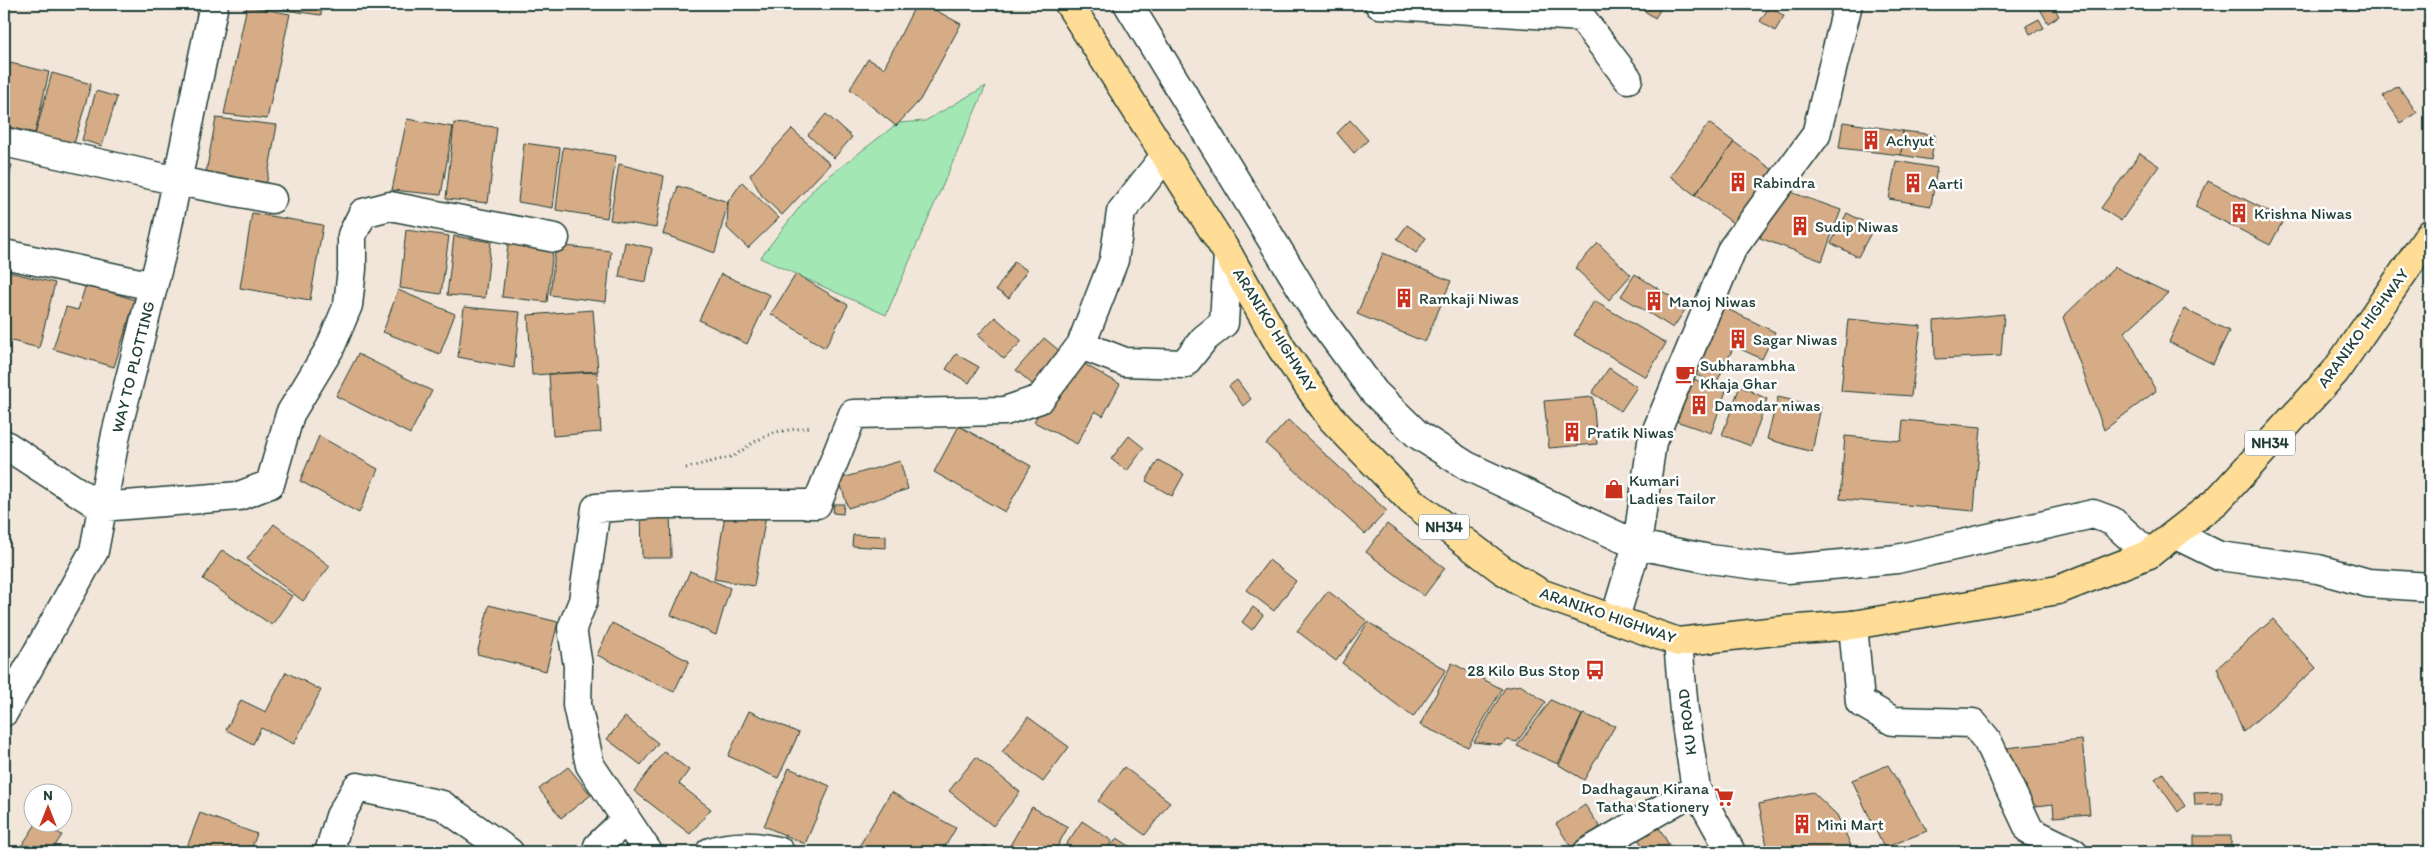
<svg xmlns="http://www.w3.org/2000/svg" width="2434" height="856" font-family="Itim,sans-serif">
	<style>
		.green { fill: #a3e8b4; stroke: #619274 }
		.building { fill: #d5ac86; stroke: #1f3d34 }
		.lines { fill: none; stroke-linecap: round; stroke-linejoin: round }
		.minor-casing { stroke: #1f3d34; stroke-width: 31 }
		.highway-casing { stroke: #1f3d34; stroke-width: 31 }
		.path { stroke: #1f3d34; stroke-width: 3; stroke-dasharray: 1 4; stroke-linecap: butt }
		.minor { stroke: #fff; stroke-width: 28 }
		.highway { stroke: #ffdd96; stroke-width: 28 }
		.labels { text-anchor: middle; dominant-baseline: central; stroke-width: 5; stroke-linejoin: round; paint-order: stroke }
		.shield { fill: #fff; stroke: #627771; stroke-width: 1 }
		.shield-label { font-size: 15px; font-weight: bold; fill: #1f3d34 }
		.poi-label { font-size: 16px; fill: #1f3d34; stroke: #fff; text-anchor: start }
		.street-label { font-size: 16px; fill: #1f3d34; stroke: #fff }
	</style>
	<rect width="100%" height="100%" fill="#f2e6db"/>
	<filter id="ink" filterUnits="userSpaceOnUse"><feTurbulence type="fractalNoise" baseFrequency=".02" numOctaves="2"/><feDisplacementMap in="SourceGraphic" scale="10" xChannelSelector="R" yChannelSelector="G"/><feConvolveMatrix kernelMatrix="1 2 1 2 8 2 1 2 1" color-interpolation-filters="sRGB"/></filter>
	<g filter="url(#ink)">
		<path class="green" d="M986 86 886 315 760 258 816 186 898 123 925 121Z"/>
		<path class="building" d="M240 4H322L321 15Z
			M916 4H924L961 24 920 100 896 126 850 89 868 59 884 68Z
			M1634 4H1664L1655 18Z
			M2050 4H2052L2059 16 2048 23 2040 9Z
			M247 6 290 14 267 119 224 114Z
			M1770 6 1784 16 1775 31 1760 21Z
			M2039 19 2044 28 2030 34 2026 26Z
			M10 63 49 72 35 133 4 126V89Z
			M52 73 91 84 74 144 35 135Z
			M2398 86 2417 113 2401 123 2383 96Z
			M96 91 117 97 102 146 82 140Z
			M826 114 852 137 834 158 808 135Z
			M216 118 277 125 266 186 205 178Z
			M407 119 453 127 441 195 392 190Z
			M1350 120 1368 140 1354 153 1337 133Z
			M1843 122 1903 131 1901 155 1839 148Z
			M454 123 497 127 488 203 446 199Z
			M1709 123 1734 142 1695 195 1670 176Z
			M792 129 830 164 782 215 762 196 750 175Z
			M1903 131 1935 135 1931 160 1901 155Z
			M1734 142 1777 173 1737 226 1695 195Z
			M524 143 560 148 553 208 518 202Z
			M563 147 616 156 607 218 556 210Z
			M2140 153 2159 166 2121 221 2101 208Z
			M1896 161 1937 168 1931 206 1889 199Z
			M4 163 12 165 4 197Z
			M619 164 664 176 656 228 610 220Z
			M2208 181 2284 219 2270 245 2195 207Z
			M742 182 779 218 748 248 727 228 728 202Z
			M678 186 728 202 715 253 663 234Z
			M1785 190 1841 210 1822 261 1760 238 1770 212 1776 214Z
			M252 213 323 225 310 300 240 288Z
			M1847 213 1874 227 1858 257 1831 243Z
			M1407 225 1426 238 1416 253 1397 239Z
			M406 230 449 236 441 294 400 288Z
			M454 236 491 242 485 298 447 295Z
			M509 236 554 241 547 302 502 297Z
			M625 242 652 248 646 282 619 277Z
			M1598 243 1631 275 1609 300 1575 268Z
			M556 245 611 251 606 302 550 295Z
			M1383 253 1451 281 1425 342 1357 314Z
			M1014 262 1027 270 1009 298 996 290Z
			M2115 267 2168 293 2125 332 2156 391 2104 430 2063 317Z
			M9 272 55 283 39 348 4 339V295Z
			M721 274 770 295 747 344 699 320Z
			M796 274 848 305 825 348 771 314Z
			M1635 274 1687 307 1673 328 1621 296Z
			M86 284 135 300 114 367 53 349 66 307 78 310Z
			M398 290 455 314 440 354 383 332Z
			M1594 301 1666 343 1646 377 1574 335Z
			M1719 305 1775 332 1762 359 1734 346 1716 384 1688 371Z
			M464 307 520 312 514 368 458 357Z
			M2184 309 2229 331 2213 364 2169 342Z
			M593 310 598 371 532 375 528 315Z
			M2004 314 2001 356 1935 359 1934 321Z
			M995 317 1022 341 1004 359 978 335Z
			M1848 319 1921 326 1911 396 1841 391Z
			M1044 338 1067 357 1039 390 1016 370Z
			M358 354 432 391 410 434 336 396Z
			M956 354 979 367 969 383 946 369Z
			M1075 359 1120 384 1103 416 1095 411 1077 444 1034 422 1052 389Z
			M1609 368 1637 387 1621 411 1592 393Z
			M597 372 601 432 553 436 549 374Z
			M1688 377 1726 391 1711 433 1673 420Z
			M1237 380 1251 399 1243 406 1229 386Z
			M1740 386 1767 399 1751 446 1722 435Z
			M1593 397 1597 444 1549 448 1544 401Z
			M1778 397 1821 407 1812 452 1767 439Z
			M1288 420 1387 511 1365 534 1266 444Z
			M1903 420 1981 427 1974 511 1840 499 1845 436 1901 441Z
			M959 426 1031 466 1005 512 934 472Z
			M319 436 378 469 359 513 300 481Z
			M1129 436 1144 448 1127 471 1111 459Z
			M1158 460 1184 474 1172 496 1146 481Z
			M900 461 908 489 848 508 839 479Z
			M727 504 767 509 754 586 714 579Z
			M834 504H844L843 514 833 513Z
			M670 505 671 558H642L641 506Z
			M274 524 330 566 303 601 247 559Z
			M1387 524 1445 568 1424 596 1366 552Z
			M853 535 886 536V548L852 546Z
			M222 550 292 596 272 625 203 579Z
			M1269 560 1296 581 1274 611 1246 590Z
			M690 571 730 588 716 635 671 615Z
			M1328 591 1367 621 1336 661 1297 631Z
			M489 605 558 622 546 671 477 654Z
			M1253 607 1263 615 1252 630 1242 622Z
			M2273 619 2316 668 2243 732 2217 668Z
			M1368 622 1446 670 1413 717 1342 663Z
			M612 623 689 661 674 692 597 655Z
			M1452 663 1502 689 1468 747 1420 725Z
			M286 672 321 690 294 744 261 728 253 744 226 730 241 700 266 712Z
			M1520 685 1546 702 1517 742 1508 740 1501 745 1474 742 1505 688Z
			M1551 700 1582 715 1558 764 1517 746Z
			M749 711 799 733 778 778 728 756Z
			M1583 714 1615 726 1584 780 1559 765Z
			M625 717 658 743 641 765 607 739Z
			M1028 717 1069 747 1043 782 1002 752Z
			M2082 740 2090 814 2054 817 2053 804 2028 807 2026 785 2009 787 2005 748Z
			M664 751 689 770 679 784 711 809 690 834 634 791Z
			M976 757 1020 792 993 826 949 791Z
			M1888 765 1927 831 1884 848 1852 780Z
			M568 767 591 795 561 818 539 789Z
			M1124 767 1170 802 1145 835 1098 801Z
			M789 768 830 786 805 844 764 826Z
			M2163 773 2185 806 2178 812 2155 779Z
			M2222 791V804L2195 805 2194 792Z
			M891 792 956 828 942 852H874L860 845Z
			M1813 792 1837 815 1854 852H1768L1759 804Z
			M1585 805 1600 827 1571 847 1556 824Z
			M1032 807 1068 827 1054 852H1013L1008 849Z
			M200 813 257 834 250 852H185Z
			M1082 821 1112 841 1105 852H1061Z
			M36 824H43L62 835 51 852H27L20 848Z
			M1657 824 1673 852H1633L1643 847 1636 835Z
			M2194 836H2231V850H2194Z
			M1117 838 1139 852H1107Z
			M984 845 996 852H979Z"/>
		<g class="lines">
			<defs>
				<path id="minor" d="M1128 4 1319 317 1374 392 1417 434 1467 466 1637 545 1710 559 1787 569 1897 559 2093 514 2112 521 2149 554
					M1379 4 1581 17 1628 79
					M4 142 178 181 272 199
					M4 254 153 286
					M1081 345 1114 260 1121 212 1165 156
					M4 444 101 507 239 496 270 484 290 414 330 348 348 305 352 269V235L363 213 390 206 555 238
					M2176 535 2219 556 2318 569 2368 583 2430 587
					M1615 618 1637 545 1652 442 1732 249 1816 135 1848 4
					M1853 625 1860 702 1893 721 1973 723 1987 740 2030 831 2073 852
					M1678 642 1684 711 1696 789 1731 852
					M4 712 94 551 116 434 165 239 214 4
					M329 852 340 816 357 787 442 805 509 852
					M603 852 598 846 625 820
					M648 852 590 765 577 705 578 666 572 628 583 601 596 508 659 504H817L853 414 1005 411 1040 399 1081 345 1125 362 1184 364 1204 339 1224 323 1228 254
					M710 852C731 845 758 845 780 852
					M1588 852 1696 789"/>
				<path id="highway" d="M1069 4 1228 254 1282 349 1331 418 1411 501 1501 569 1540 593 1678 642 1786 630 1853 625 2058 590 2149 554 2217 501 2335 372 2430 234"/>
			</defs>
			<use href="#minor" class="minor-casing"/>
			<use href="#highway" class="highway-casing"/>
			<path class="path" d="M686 468 734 456 754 442 775 432 811 427"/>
			<use href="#minor" class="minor"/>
			<use href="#highway" class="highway"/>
		</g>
	</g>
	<defs>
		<symbol id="building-bare" viewBox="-9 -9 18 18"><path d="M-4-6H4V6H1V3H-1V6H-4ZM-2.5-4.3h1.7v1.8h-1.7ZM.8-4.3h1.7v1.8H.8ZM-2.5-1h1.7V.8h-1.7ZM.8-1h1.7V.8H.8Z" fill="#c8321e" stroke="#fff" stroke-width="2.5" paint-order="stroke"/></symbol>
		<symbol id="cafe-bare" viewBox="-9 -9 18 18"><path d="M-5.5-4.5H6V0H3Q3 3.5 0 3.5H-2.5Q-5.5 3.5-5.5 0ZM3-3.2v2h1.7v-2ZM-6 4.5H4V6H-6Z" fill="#c8321e" stroke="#fff" stroke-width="2.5" paint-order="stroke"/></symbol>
		<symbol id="shop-bare" viewBox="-9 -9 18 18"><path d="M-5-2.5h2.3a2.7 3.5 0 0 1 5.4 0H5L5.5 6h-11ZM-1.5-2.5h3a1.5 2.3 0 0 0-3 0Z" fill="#c8321e" stroke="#fff" stroke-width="2.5" paint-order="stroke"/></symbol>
		<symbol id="bus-bare" viewBox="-9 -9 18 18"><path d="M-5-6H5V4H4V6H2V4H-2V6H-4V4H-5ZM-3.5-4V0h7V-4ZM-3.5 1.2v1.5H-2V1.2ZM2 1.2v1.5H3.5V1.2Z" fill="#c8321e" stroke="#fff" stroke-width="2.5" paint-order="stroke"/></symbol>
		<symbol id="supermarket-bare" viewBox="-9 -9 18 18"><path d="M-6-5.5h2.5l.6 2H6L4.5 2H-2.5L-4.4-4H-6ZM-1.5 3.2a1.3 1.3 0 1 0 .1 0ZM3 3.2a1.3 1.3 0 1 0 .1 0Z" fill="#c8321e" stroke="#fff" stroke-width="2.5" paint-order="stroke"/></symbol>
	</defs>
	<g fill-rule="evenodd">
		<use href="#building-bare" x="1857" y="126" width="28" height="28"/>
		<use href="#building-bare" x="1724" y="168" width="28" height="28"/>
		<use href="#building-bare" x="1899" y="169" width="28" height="28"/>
		<use href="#building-bare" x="2225" y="199" width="28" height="28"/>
		<use href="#building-bare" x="1786" y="212" width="28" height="28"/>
		<use href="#building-bare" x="1390" y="284" width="28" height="28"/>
		<use href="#building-bare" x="1640" y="287" width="28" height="28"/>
		<use href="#building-bare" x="1724" y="325" width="28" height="28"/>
		<use href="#cafe-bare" x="1671" y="360" width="28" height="28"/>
		<use href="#building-bare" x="1685" y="391" width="28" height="28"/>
		<use href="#building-bare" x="1558" y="418" width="28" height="28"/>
		<use href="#shop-bare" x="1600" y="475" width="28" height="28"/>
		<use href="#bus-bare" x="1581" y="656" width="28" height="28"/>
		<use href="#supermarket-bare" x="1710" y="783" width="28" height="28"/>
		<use href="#building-bare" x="1788" y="810" width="28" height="28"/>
	</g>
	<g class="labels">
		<g class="shield">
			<rect x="2245" y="430.5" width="50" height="25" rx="4"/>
			<rect x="1419" y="514.5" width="50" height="25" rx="4"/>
		</g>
		<g class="shield-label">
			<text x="2270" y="443">NH34</text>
			<text x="1444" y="527">NH34</text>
		</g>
		<g class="poi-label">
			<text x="1886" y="140">Achyut</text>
			<text x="1753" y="182">Rabindra</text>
			<text x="1928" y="183">Aarti</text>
			<text x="2254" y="213">Krishna Niwas</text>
			<text x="1815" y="226">Sudip Niwas</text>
			<text x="1419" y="298">Ramkaji Niwas</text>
			<text x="1669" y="301">Manoj Niwas</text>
			<text x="1753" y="339">Sagar Niwas</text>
			<text x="1700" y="365">Subharambha<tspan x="1700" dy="18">Khaja Ghar</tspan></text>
			<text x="1714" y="405">Damodar niwas</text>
			<text x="1587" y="432">Pratik Niwas</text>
			<text x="1629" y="480">Kumari<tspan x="1629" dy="18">Ladies Tailor</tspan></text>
			<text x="1580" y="670" text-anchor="end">28 Kilo Bus Stop</text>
			<text x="1709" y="788" text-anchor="end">Dadhagaun Kirana<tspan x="1709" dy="18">Tatha Stationery</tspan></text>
			<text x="1817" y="824">Mini Mart</text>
		</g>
		<g class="street-label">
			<text transform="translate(2363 328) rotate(-54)">ARANIKO HIGHWAY</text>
			<text transform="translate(1275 330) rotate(58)">ARANIKO HIGHWAY</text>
			<text transform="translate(133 367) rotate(-76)">WAY TO PLOTTING</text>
			<text transform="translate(1608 615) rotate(19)">ARANIKO HIGHWAY</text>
			<text transform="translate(1687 722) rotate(-97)">KU ROAD</text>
		</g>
	</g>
	<rect width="2434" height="856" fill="none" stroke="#fff" stroke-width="20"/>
	<rect x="10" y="10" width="2414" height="836" fill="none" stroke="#1f3d34" stroke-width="2" filter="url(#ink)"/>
	<g transform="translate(48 808)"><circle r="24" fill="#ffffff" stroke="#a5b1ae"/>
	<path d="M0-4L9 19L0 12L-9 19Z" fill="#c8321e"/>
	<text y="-8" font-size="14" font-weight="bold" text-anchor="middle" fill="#1f3d34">N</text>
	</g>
</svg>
